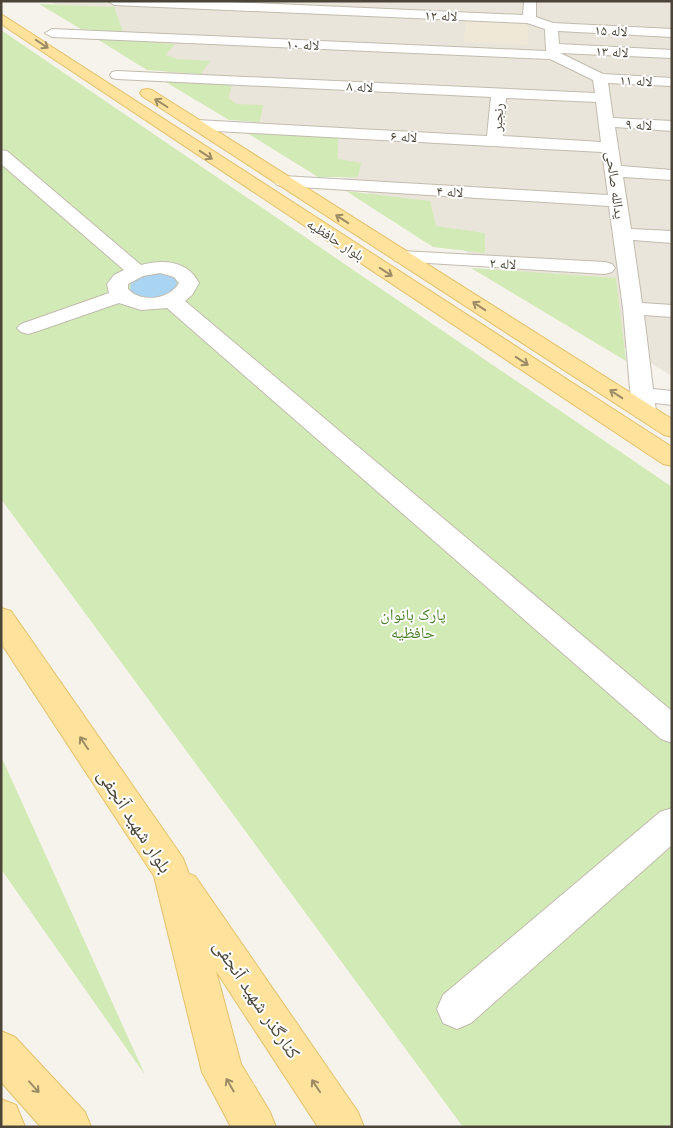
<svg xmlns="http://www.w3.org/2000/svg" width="673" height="1128" font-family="Inter,'Noto Naskh Arabic',sans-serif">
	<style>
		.residential { fill: #eae5da }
		.education { fill: #efe8d6 }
		.green { fill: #d2eab5 }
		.water { fill: #a9d4f2 }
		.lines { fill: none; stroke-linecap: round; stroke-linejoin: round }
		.minor-casing { stroke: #c2bbae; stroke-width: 2 }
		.major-casing { stroke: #e6c16a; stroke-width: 2 }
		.minor { fill: #fff; fill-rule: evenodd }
		.major { fill: #ffe39c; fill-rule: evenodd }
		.oneway { stroke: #9c8c66 }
		.labels { text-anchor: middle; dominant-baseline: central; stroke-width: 4; stroke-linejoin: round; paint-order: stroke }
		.far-street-label { font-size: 14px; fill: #4b4439; stroke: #fff }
		.park-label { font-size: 16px; fill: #4a7f2a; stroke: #fff }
		.near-street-label { font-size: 19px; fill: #4b4439; stroke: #fff }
	</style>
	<rect width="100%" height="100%" fill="#f6f3ec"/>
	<path class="residential" d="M50 1H672V376Z"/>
	<path class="education" d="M466 20 528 23V45L464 42Z"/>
	<path class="green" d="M39 4 114 7 123 32 81 29Z
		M1 30 672 487V1127H463L1 499Z
		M97 39 175 44 166 55 177 59 210 61 201 74 147 70Z
		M164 81 232 85 228 98 237 104 263 105 260 122 229 120Z
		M244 131 338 137V159L361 163 358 177H318Z
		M346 191 430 201 436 226 485 233V253L433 247Z
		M471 268 616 278 626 361Z
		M1 756 145 1075 1 869Z"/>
	<path class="water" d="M158 272 166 274 176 279 177 283C172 301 142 302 130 291L131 282 141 275Z"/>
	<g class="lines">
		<defs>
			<path id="minor" d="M108 1H207L523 15 524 1H536V17L553 23 672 29V37L558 31 559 44 672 50V58L560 53 603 74 672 78V86L608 83 613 118 672 121V131L615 127 621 166 672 170V180L623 177 631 229 672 231V243L633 240 642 303 672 305V317L644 315 653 389 672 391V405L655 403 656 412 652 417 644 419 636 417 632 412 623 308 609 206 283 186 277 185 274 181 277 177 283 176 608 195 602 152 197 130 191 128 189 125 191 122 197 120 487 136 491 97 117 79 112 78 110 75 112 72 117 71 595 93 593 80 550 59 52 37 45 33 52 29 546 51 545 29 527 23 114 5ZM506 98 596 102 601 142 503 136Z
				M1 150 7 151 141 265C163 259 188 261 199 283L192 295 185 301 672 711V743L661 739 167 308 141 310 119 303 35 332 28 334 21 332 17 328 21 324 109 293 107 284 114 275 124 270 1 164ZM160 273 174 277 179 283C169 300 141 303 128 289V284L143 276Z
				M402 251 605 262 612 264 615 268 612 272 605 274 395 261 392 257 395 253Z
				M672 808V845L471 1023 457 1029 443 1023 437 1009 443 995 660 812Z"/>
			<path id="major" d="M1 14 672 447V466L663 464 1 24Z
				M147 89 152 90 672 419V437L664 435 142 96 140 93 142 90Z
				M1 608 11 611 183 858 189 874 195 876 358 1112 364 1127H318L216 971 241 1064 270 1112 276 1127H231L202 1072 154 876 1 643Z
				M1 1031 15 1037 85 1112 91 1127H41L1 1082Z
				M1 1099 16 1105 25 1127H1Z"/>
		</defs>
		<use href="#minor" class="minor-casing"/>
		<use href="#major" class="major-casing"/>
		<use href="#minor" class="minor"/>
		<use href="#major" class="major"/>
	</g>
	<defs><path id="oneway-shaft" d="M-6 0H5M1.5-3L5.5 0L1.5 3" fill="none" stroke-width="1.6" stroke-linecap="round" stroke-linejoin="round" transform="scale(1.25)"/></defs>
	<g class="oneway">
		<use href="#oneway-shaft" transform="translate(42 44) rotate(34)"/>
		<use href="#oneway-shaft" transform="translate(161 103) rotate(-148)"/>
		<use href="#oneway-shaft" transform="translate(206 155) rotate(33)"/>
		<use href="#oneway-shaft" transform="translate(342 219) rotate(-147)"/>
		<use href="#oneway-shaft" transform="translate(386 272) rotate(33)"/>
		<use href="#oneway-shaft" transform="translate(479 306) rotate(-147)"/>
		<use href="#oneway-shaft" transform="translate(522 361) rotate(33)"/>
		<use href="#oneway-shaft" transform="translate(616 394) rotate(-147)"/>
		<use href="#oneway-shaft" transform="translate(84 743) rotate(-124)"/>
		<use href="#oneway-shaft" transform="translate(230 1085) rotate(-120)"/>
		<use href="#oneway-shaft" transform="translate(316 1086) rotate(-124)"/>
		<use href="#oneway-shaft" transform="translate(34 1087) rotate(48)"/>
	</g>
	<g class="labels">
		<g class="far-street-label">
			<text transform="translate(441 15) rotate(2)">لاله ۱۲</text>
			<text transform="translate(611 30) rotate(3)">لاله ۱۵</text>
			<text transform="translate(303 44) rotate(2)">لاله ۱۰</text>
			<text transform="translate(612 51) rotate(3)">لاله ۱۳</text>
			<text transform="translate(636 80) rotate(3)">لاله ۱۱</text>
			<text transform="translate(360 86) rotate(3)">لاله ۸</text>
			<text transform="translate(497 117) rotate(-86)">رنجبر</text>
			<text transform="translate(639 124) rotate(3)">لاله ۹</text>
			<text transform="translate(404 136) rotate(3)">لاله ۶</text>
			<text transform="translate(616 185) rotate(82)">یدالله صالحی</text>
			<text transform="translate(450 191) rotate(3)">لاله ۴</text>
			<text transform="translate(336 239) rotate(33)">بلوار حافظیه</text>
			<text transform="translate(503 263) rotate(3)">لاله ۲</text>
		</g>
		<g class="park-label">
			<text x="413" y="614">پارک بانوان<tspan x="413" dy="18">حافظیه</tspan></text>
		</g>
		<g class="near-street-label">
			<text transform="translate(135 821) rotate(57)">بلوار شهید آنجفی</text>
			<text transform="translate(257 999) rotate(56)">کنارگذر شهید آنجفی</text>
		</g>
	</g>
	<rect width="673" height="1128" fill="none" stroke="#4b4439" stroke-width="5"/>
</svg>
